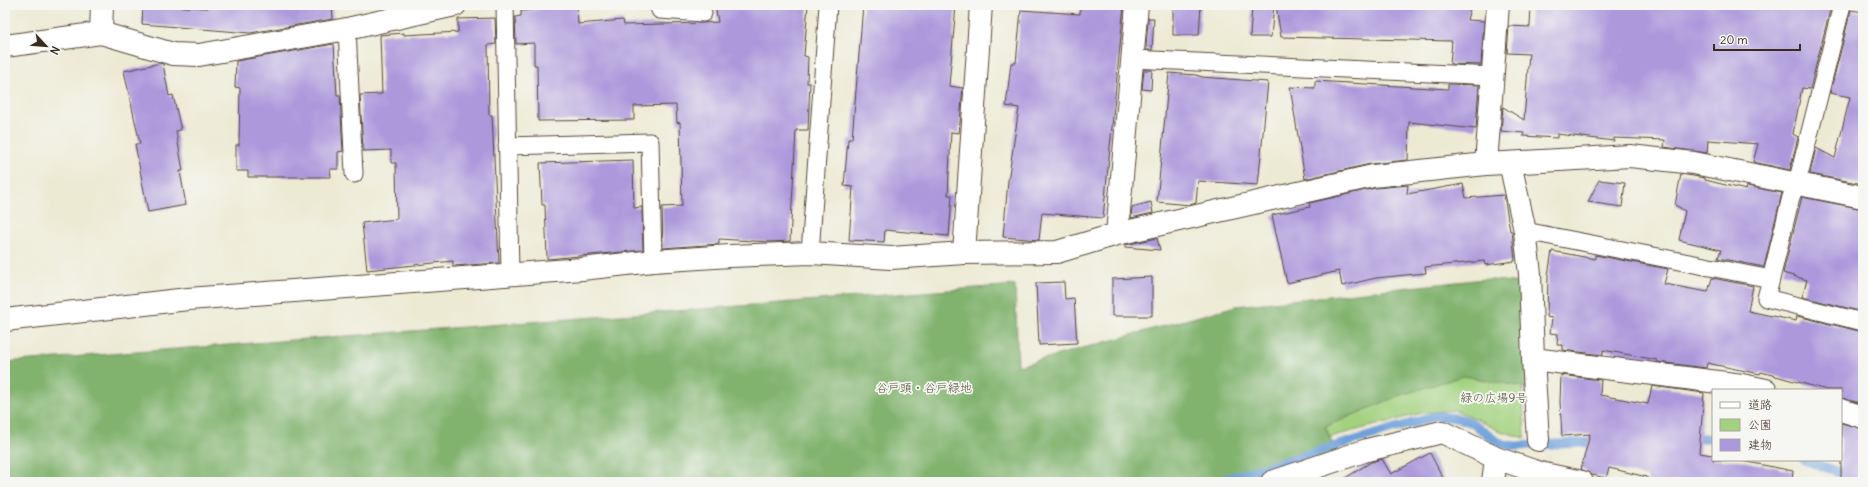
<svg xmlns="http://www.w3.org/2000/svg" width="1868" height="487" font-family="Delius,'Klee One',sans-serif">
	<style>
		.green { fill: #a2d17f; stroke: #6e7e4e }
		.forest { fill: #81b36e; stroke: #5e6e46 }
		.lines { fill: none; stroke-linecap: round; stroke-linejoin: round }
		.stream { stroke: #71a1db; stroke-width: 9 }
		.building { fill: #ac99dc }
		.service-casing { stroke: #564739; stroke-width: 19 }
		.minor-casing { stroke: #564739; stroke-width: 24 }
		.service { stroke: #fff; stroke-width: 17 }
		.minor { stroke: #fff; stroke-width: 22 }
		.labels { text-anchor: middle; dominant-baseline: central; stroke-width: 3.5; stroke-linejoin: round; paint-order: stroke }
		.park-label { font-size: 12px; fill: #555436; stroke: #f6f6f2 }
	</style>
	<rect width="100%" height="100%" fill="#f6f6f2"/>
	<filter id="ink" filterUnits="userSpaceOnUse"><feTurbulence type="fractalNoise" baseFrequency=".025" numOctaves="2"/><feDisplacementMap in="SourceGraphic" scale="8" xChannelSelector="R" yChannelSelector="G"/><feConvolveMatrix kernelMatrix="1 2 1 2 8 2 1 2 1" color-interpolation-filters="sRGB"/></filter>
	<filter id="wash" filterUnits="userSpaceOnUse"><feTurbulence type="fractalNoise" baseFrequency=".012" numOctaves="4" result="noise"/><feDisplacementMap in="SourceGraphic" scale="16" xChannelSelector="R" yChannelSelector="G"/><feGaussianBlur stdDeviation="0.9" result="paint"/><feColorMatrix in="noise" values="0 0 0 0 0 0 0 0 0 0 0 0 0 0 0 0 0 1.4 0 .05"/><feComposite in="paint" operator="in"/></filter>
	<g filter="url(#wash)">
		<rect width="100%" height="100%" fill="#edead4"/>
		<path class="green" d="M1454 361 1522 376 1525 438 1497 430 1477 419 1454 410 1422 413 1330 437 1317 409Z"/>
		<path class="forest" d="M1484 279 1531 284 1535 389 1463 376 1398 396 1325 427 1338 455 1254 482H5V362L1015 285 1018 366 1236 306Z"/>
		<g class="lines">
			<path class="stream" d="M1688 438H1713
				M1804 460 1839 472 1863 482
				M1215 482 1436 416C1447 417 1460 417 1470 422 1490 433 1491 444 1516 446L1600 442"/>
		</g>
		<g id="blocks">
			<path class="building" d="M143 5 208 8V5H332L333 19 250 33 142 24Z
				M715 5H808L804 56 808 57 807 83H810L808 130H796L790 241 770 242 719 239V244L663 248 662 207 682 206 680 122 677 123 676 105 634 106V120L538 121 537 65H534V43L516 44 515 17 521 16V11L536 10V7L573 6H577L578 24 623 20 624 25 702 23 718 22Z
				M863 5H956L949 86 963 88 959 133 951 132 948 195H952L949 236 885 230 884 242 849 240 853 187 844 186 848 139H852Z
				M1084 5H1124L1103 218 1042 213 1039 240 1003 237 1008 181 1019 108 1006 106 1011 63H1016L1021 10 1080 14V6L1084 7Z
				M1173 5H1201L1199 35H1173Z
				M1252 5H1274L1271 37H1250Z
				M1276 5H1471L1467 20 1484 21 1481 65 1450 64 1452 41 1281 37Z
				M1531 5 1831 6 1810 89 1802 88 1793 134 1798 137 1790 170 1753 162 1758 144 1708 140 1707 153 1664 147 1665 140 1614 138V141L1557 134V138L1523 136 1524 133 1501 131 1503 107 1524 120 1529 54 1507 53 1509 26 1530 27Z
				M1851 10 1863 12V184L1810 174 1816 148 1835 158 1850 97 1830 93Z
				M495 18 496 44 488 45 489 115H492L499 263 453 266V261L367 270 362 223 397 219 396 163H391V150L363 151 360 95 382 94 380 35 404 33V35L458 32V19Z
				M1148 18H1154L1152 50H1146Z
				M334 44 337 95H340L343 151 338 152V169H330L331 177H248V171H236V145H239L240 88 235 87 236 61Z
				M160 63 163 64 169 96 173 95 181 130 176 131 183 171H180L186 205 148 212 135 144H140L124 71Z
				M1144 70H1152L1151 90 1142 89Z
				M1169 73 1196 75 1202 77 1268 82 1258 185 1198 181 1196 203 1190 205 1157 202Z
				M1315 81 1448 89V84L1479 85 1476 129 1409 122 1408 160 1370 164 1305 179 1290 87 1315 88Z
				M633 160 634 208 642 207 643 250 547 259 545 205H542L540 163Z
				M1681 174 1705 178V180L1746 190 1747 186 1782 193 1764 267 1718 258 1721 250 1679 240 1685 211 1675 205Z
				M1599 180 1625 183 1622 207 1588 202Z
				M1463 184 1466 198 1504 195 1510 231H1512L1515 261 1485 265 1484 261 1425 267 1426 273 1376 278 1342 286 1339 271 1287 283 1272 215 1310 207 1309 203 1375 188 1408 185 1407 194Z
				M1802 197 1863 209V312L1802 297 1807 280 1783 273Z
				M1151 202 1153 213 1131 218 1132 207Z
				M1157 238 1160 250 1125 247V245Z
				M1552 251 1595 259V255L1668 269 1664 284 1708 292 1712 278 1753 286 1748 311 1796 321 1797 316 1863 332V404L1841 398V390H1827L1761 372 1760 374 1707 363 1706 368 1657 362V360L1603 350V355L1563 350V345H1557L1558 334 1550 333 1552 318 1547 317 1548 275Z
				M1152 277V316H1112V279Z
				M1064 282 1065 299 1074 298 1077 343 1039 345 1036 283Z
				M1561 375 1601 380 1600 395 1648 404 1652 386 1704 393 1699 453 1713 455V460H1738L1793 471 1792 482H1648L1647 477 1609 468 1606 478 1592 475 1581 469 1590 434 1562 436 1560 402Z
				M1841 423 1863 429V482H1841Z
				M1430 453 1445 482H1339L1371 462 1382 459 1391 474Z"/>
		</g>
	</g>
	<g filter="url(#ink)">
		<use href="#blocks" fill-opacity="0" stroke="#564739" stroke-width="1"/>
		<g class="lines">
			<defs>
				<path id="service" d="M505 5 510 274
					M658 5 660 10 703 13
					M347 29 354 174
					M1132 59 1493 76
					M507 146 650 142 653 261
					M1525 231 1771 279 1791 197 1797 183 1842 5
					M810 253 828 5
					M1771 279 1766 298 1863 322"/>
				<path id="minor" d="M101 33 102 5
					M5 46 101 33 173 54 199 55 347 29 455 5
					M1510 163 1525 231 1530 274 1533 359 1538 440
					M1486 164 1498 5
					M1117 234 1137 5
					M964 253 981 5
					M5 320 188 299 582 269 653 261 730 256 810 253 891 258 964 253 1057 252 1117 234 1373 176 1486 164 1630 156 1694 163 1863 197
					M1533 359 1742 385 1766 390
					M1841 410 1863 417
					M1272 482 1367 450 1442 432 1496 458 1540 473 1582 482
					M1493 482 1496 458"/>
			</defs>
			<use href="#service" class="service-casing"/>
			<use href="#minor" class="minor-casing"/>
			<use href="#service" class="service"/>
			<use href="#minor" class="minor"/>
		</g>
	</g>
	<g class="labels">
		<g class="park-label">
			<text x="924" y="387">谷戸頭・谷戸緑地</text>
			<text x="1494" y="397">緑の広場9号</text>
		</g>
	</g>
	<rect width="1868" height="487" fill="none" stroke="#f6f6f2" stroke-width="20"/>
	<rect x="1712" y="389" width="130" height="72" fill="#f6f6f2" stroke="#aba49d"/>
	<rect x="1720" y="402" width="20" height="6" fill="#ffffff" stroke="#aba49d"/>
	<text x="1748" y="409" font-size="12" fill="#3b2a1e">道路</text>
	<rect x="1720" y="419" width="20" height="12" fill="#a2d17f" stroke="#aba49d"/>
	<text x="1748" y="429" font-size="12" fill="#3b2a1e">公園</text>
	<rect x="1720" y="439" width="20" height="12" fill="#ac99dc" stroke="#aba49d"/>
	<text x="1748" y="449" font-size="12" fill="#3b2a1e">建物</text>
	<g transform="translate(46 46) rotate(116)" stroke="#f6f6f2" stroke-width="3" paint-order="stroke">
	<path d="M0-3L7 15L0 10L-7 15Z" fill="#3b2a1e"/>
	<text y="-6" font-size="11" font-weight="bold" text-anchor="middle" fill="#3b2a1e">N</text>
	</g>
	<path d="M1714 44v6h86v-6" fill="none" stroke="#3b2a1e" stroke-width="2"/>
	<text x="1720" y="44" font-size="12" fill="#3b2a1e" stroke="#f6f6f2" stroke-width="3" paint-order="stroke">20 m</text>
</svg>
